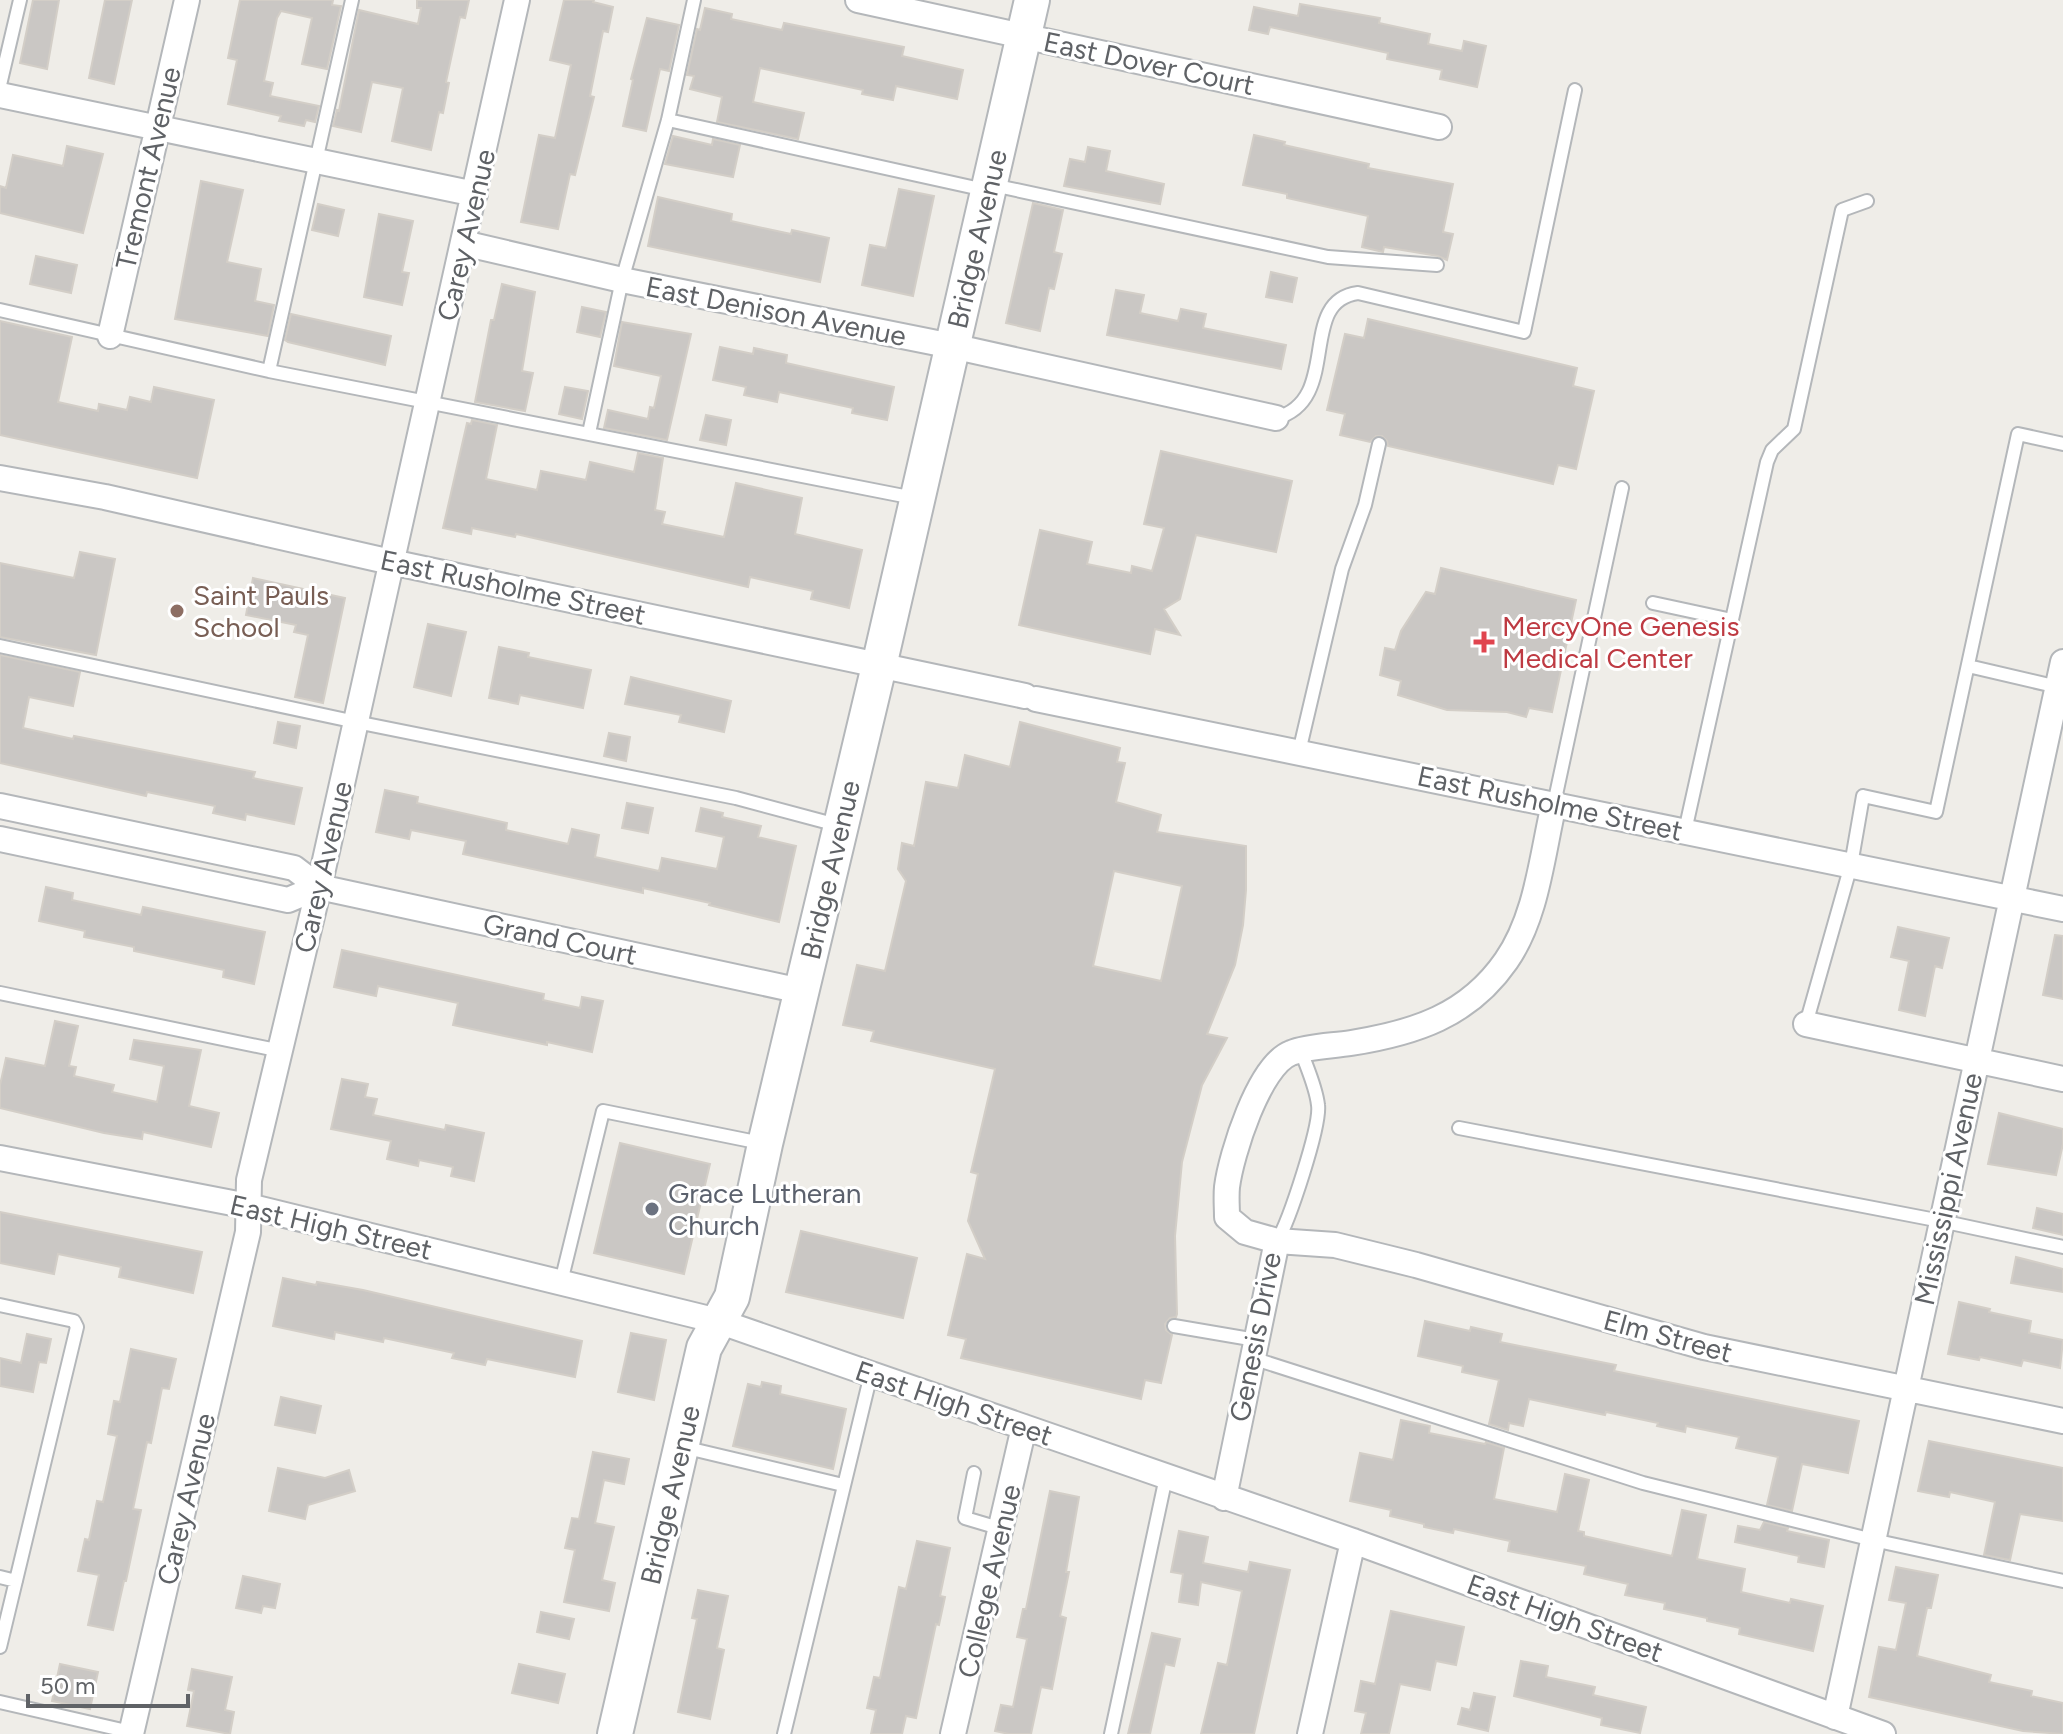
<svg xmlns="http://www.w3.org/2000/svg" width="2063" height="1734" font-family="Figtree,sans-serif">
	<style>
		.building { fill: #cac7c4; stroke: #d3cec7; stroke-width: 2; fill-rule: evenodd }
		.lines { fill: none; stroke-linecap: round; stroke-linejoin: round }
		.lane-casing { stroke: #b4b7ba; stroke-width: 16 }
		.street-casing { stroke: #b4b7ba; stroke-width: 28 }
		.secondary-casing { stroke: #b4b7ba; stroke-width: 38 }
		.lane { stroke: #fff; stroke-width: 12 }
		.street { stroke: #fff; stroke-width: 24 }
		.secondary { stroke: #fff; stroke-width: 34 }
		.education-dot { fill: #8d6e63; stroke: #fff; stroke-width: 3 }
		.health-dot { fill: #e0444e; stroke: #fff; stroke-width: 3 }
		.worship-dot { fill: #6b7280; stroke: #fff; stroke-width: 3 }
		.labels { text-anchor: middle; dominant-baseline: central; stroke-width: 6; stroke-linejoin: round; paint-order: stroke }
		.street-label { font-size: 28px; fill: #5f6266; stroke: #fff }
		.education-label { font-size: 28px; fill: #785e54; stroke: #fff; text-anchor: start }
		.health-label { font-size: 28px; fill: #be3a42; stroke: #fff; text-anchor: start }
		.worship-label { font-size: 28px; fill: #5b616d; stroke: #fff; text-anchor: start }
	</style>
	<rect width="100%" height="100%" fill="#efede8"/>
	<path class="building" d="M33 0H59L47 69 20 63Z
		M105 0H132L114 84 89 78Z
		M240 0H333L332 5 341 6 327 69 302 64 312 18 281 11 277 18 264 81 273 83 270 96 319 106 315 122 306 120 304 126 279 121 281 116 228 104 237 60 228 58Z
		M417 0H469L465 18 460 17 446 82 449 83 443 113 439 112 431 150 392 141 403 88 372 82 361 132 333 126 337 110 339 111 359 10 418 24 421 8H417Z
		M564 0H594L593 2 613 7 608 32 603 31 590 96 594 97 575 175 570 174 558 229 521 222 539 135 555 138 571 65 550 60Z
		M1300 4 1380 18 1379 23 1430 34 1428 44 1462 51 1464 41 1486 46 1477 87 1440 79 1442 70 1387 59 1388 53 1270 27 1268 34 1249 30 1254 7 1298 16Z
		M705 8 732 14 731 19 782 30 784 23 904 47 902 56 963 70 957 99 896 86 893 100 862 94 863 90 760 68 753 102 804 113 798 139 717 122 722 97 690 89 694 76 687 75 697 29 700 30Z
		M647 18 679 25 669 71 660 69 646 131 623 126 633 80 631 79Z
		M1254 135 1285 142 1284 145 1369 164 1368 168 1453 184 1443 232 1453 234 1447 260 1438 256 1384 247 1383 252 1362 247 1368 216 1287 198V194L1243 185Z
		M673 136 712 145 713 139 740 145 733 177 665 164Z
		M67 146 103 154 83 233 0 213V186L6 188 13 155 63 166Z
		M1088 147 1110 151 1106 171 1164 184 1160 204 1064 186 1070 159 1085 162Z
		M201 181 243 190 227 262 261 269 255 301 274 305 268 336 175 319Z
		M899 189 934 196 913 296 862 285 870 245 886 248Z
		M658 197 732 214 731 221 791 234 792 230 829 238 820 282 648 246Z
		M1033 203 1063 210 1054 252 1062 254 1054 289 1049 288 1040 331 1006 323Z
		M318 204 344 210 338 236 312 230Z
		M379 214 413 221 402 272 409 273 402 305 364 297Z
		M36 256 77 265 71 293 30 284Z
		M1271 272 1297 278 1292 302 1266 297Z
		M502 284 535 292 522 371 533 373 525 411 475 402 491 320H494Z
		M1116 290 1144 295 1140 313 1178 321 1181 309 1206 314 1203 328 1286 345 1281 369 1107 335Z
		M582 307 606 312 600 337 577 332Z
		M291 314 391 336 385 365 288 342 285 340Z
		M1368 319 1577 368 1573 386 1594 391 1576 469 1558 465 1553 484 1388 446 1387 441 1382 436H1376L1370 442 1340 435 1345 414 1327 410 1345 334 1364 338Z
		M0 321 72 337 58 402 98 411 99 404 127 410 130 397 151 402 154 387 214 400 197 478 0 435Z
		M622 322 691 334 667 440 604 428 608 410 648 419 650 407 654 408 661 376 614 366Z
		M720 347 753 354 754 348 787 355 786 363 894 387 887 420 852 413 853 408 779 392 777 402 744 395 746 387 713 380Z
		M565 387 588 391 582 419 559 414Z
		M706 415 731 420 726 445 700 440Z
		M472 420 497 425 486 479 537 490 541 471 586 480 590 462 634 472 638 453 663 458 655 510 665 512 662 524 724 537 736 483 802 498 795 534 862 550 849 608 811 599 813 591 750 577 748 587 516 534 515 537 472 528 471 534 443 528 467 423 471 424Z
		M1161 451 1292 481 1276 552 1196 535 1180 599 1164 609 1180 635 1155 629 1150 654 1019 625 1040 530 1092 542 1087 564 1131 573 1132 566 1152 571 1164 528 1144 524Z
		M80 552 115 559 96 655 0 637V563L74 578Z
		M1441 568 1576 600 1552 712 1529 708 1526 717 1507 712 1447 710 1398 695 1401 681 1380 675 1385 648 1395 650 1401 631 1426 592 1435 594Z
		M253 578 345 598 323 703 295 697 308 635 294 632 296 625 246 615Z
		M428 624 466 632 451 696 414 687Z
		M499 647 529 653 528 657 591 670 583 708 520 695 518 704 489 698Z
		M0 655 80 672 73 706 29 697 23 728 73 739 74 736 255 772 253 778 302 788 294 824 246 814 245 820 213 813 215 806 147 792 146 796 0 763Z
		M631 677 731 701 724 732 679 722 681 715 625 704Z
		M278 722 300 726 296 748 274 743Z
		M1020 722 1120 748 1117 762 1125 763 1116 802 1161 815 1157 832 1246 846V890L1243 925 1235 965 1207 1034 1227 1038 1202 1085 1182 1162 1175 1236 1177 1314 1176 1317 1170 1318 1165 1324 1166 1330 1172 1335 1161 1383 1145 1380 1141 1399 961 1358 966 1339 948 1335 967 1254 985 1259 968 1221 978 1174 971 1172 995 1069 871 1041 874 1031 843 1025 857 965 885 971 906 881 898 869 902 843 914 846 926 782 958 788 965 755 1010 767ZM1114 871 1182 886 1161 981 1093 966Z
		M609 733 630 737 626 761 604 756Z
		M385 790 418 797 417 803 507 823 506 830 568 844 572 829 599 835 595 857 659 871 662 858 717 869 724 837 696 831 701 808 723 813 722 817 761 826 758 837 796 846 779 922 709 905 710 903 643 888V893L463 854 466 841 411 830 409 839 376 832Z
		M627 803 653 808 648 833 622 828Z
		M46 887 73 893 72 900 141 915 143 907 265 932 254 984 223 977 224 970 134 951V947L84 937 85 931 39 921Z
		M1898 927 1949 938 1942 968 1935 966 1925 1016 1899 1010 1909 961 1891 957Z
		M2055 935 2063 936V999L2043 995Z
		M342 950 544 994 543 1000 580 1008 582 997 603 1001 592 1052 547 1042V1045L453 1025 458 1003 378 986 376 996 334 987Z
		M55 1021 78 1026 69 1066 76 1067 74 1076 114 1085 112 1092 157 1102 164 1066 130 1059 134 1040 201 1050 189 1106 219 1113 211 1147 143 1132 142 1139 104 1133 0 1108V1085L6 1058 45 1066Z
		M342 1079 368 1084 365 1097 377 1099 373 1115 445 1130 446 1125 484 1133 474 1181 451 1176 453 1167 419 1160 418 1166 387 1159 391 1141 331 1129Z
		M1999 1113 2063 1129V1144L2056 1175 1988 1164Z
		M620 1143 710 1164 684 1274 594 1253Z
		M2037 1208 2063 1214V1235L2033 1228Z
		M0 1212 202 1252 193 1293 119 1277 121 1267 58 1254 54 1274 0 1263Z
		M801 1231 917 1258 903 1318 786 1292Z
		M2016 1257 2063 1269V1292L2011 1283Z
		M283 1278 316 1285 317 1282 363 1290 582 1341 575 1377 487 1359 485 1365 452 1358 454 1353 384 1338 383 1342 335 1332 334 1339 273 1326Z
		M1959 1302 1990 1309 1989 1312 2031 1321 2029 1333 2063 1340 2060 1368 2023 1360 2021 1366 1980 1357 1979 1360 1948 1354Z
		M1425 1321 1470 1331 1471 1327 1502 1334 1500 1342 1616 1365 1614 1371 1859 1421 1848 1473 1802 1464 1792 1511 1767 1505 1778 1457 1736 1448 1739 1437 1686 1426 1685 1432 1657 1426 1658 1423 1606 1412 1605 1415 1529 1399 1523 1426 1509 1423 1508 1430 1489 1424 1499 1380 1462 1372 1463 1366 1418 1356Z
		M631 1333 666 1340 654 1400 618 1392Z
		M27 1334 51 1339 46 1363 39 1362 33 1392 0 1386V1358L21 1363Z
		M131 1349 176 1359 169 1389 162 1388 151 1443 147 1442 133 1509 141 1510 126 1581H124L113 1630 88 1625 99 1575 78 1571 85 1539 89 1540 97 1501 103 1502 117 1436 108 1434 114 1401 120 1402Z
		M762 1382 781 1386 780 1394 846 1409 833 1469 733 1446 748 1384 761 1387Z
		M281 1397 321 1406 315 1433 275 1425Z
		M1401 1420 1430 1426 1429 1433 1485 1444 1486 1442 1504 1448 1494 1499 1557 1512 1565 1474 1589 1480 1578 1531 1584 1532V1536L1672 1556 1682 1510 1706 1515 1697 1559 1745 1569 1741 1592 1790 1603 1791 1599 1823 1606 1813 1651 1739 1634 1740 1628 1707 1621V1618L1664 1609 1665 1603 1625 1595 1628 1584 1584 1574 1586 1566 1508 1551 1510 1541 1454 1529 1453 1533 1424 1527V1524L1390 1516 1391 1510 1350 1501 1360 1453 1393 1460Z
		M1929 1441 2063 1468V1521L2020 1514 2010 1560 1984 1555 1995 1502 1950 1492 1949 1497 1918 1491Z
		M593 1452 629 1459 624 1484 604 1480 595 1523 614 1527 602 1580 615 1583 609 1611 564 1602 575 1550 565 1548 572 1518 579 1519Z
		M278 1468 325 1478 349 1470 355 1491 308 1505 305 1519 269 1511Z
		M1050 1491 1079 1497 1066 1572H1069L1060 1616 1066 1618 1052 1689 1041 1687 1031 1734H1009L995 1731 1001 1705 1013 1707 1027 1639 1017 1637 1023 1609H1026Z
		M1764 1522 1788 1528 1787 1531 1829 1540 1824 1567 1798 1562 1799 1556 1735 1542 1738 1526 1760 1530Z
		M1179 1531 1208 1537 1203 1563 1248 1572 1250 1562 1290 1570 1254 1734H1201L1218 1663 1227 1665 1242 1591 1201 1582 1198 1605 1179 1602 1183 1574 1171 1572Z
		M917 1541 950 1548 940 1596 945 1597 939 1625 936 1624 916 1718 906 1716 902 1734H871L876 1710 867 1708 874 1677 880 1678 899 1587 906 1589Z
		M1896 1567 1938 1575 1931 1608H1927L1917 1656 1991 1675 1989 1682 2032 1691 2031 1696 2063 1703V1734L2023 1731 1869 1697 1879 1647 1896 1650 1906 1603 1889 1600Z
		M243 1576 280 1584 275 1608 263 1606 261 1613 236 1608Z
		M698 1590 728 1596 717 1648 724 1650 710 1719 678 1712 697 1619 692 1618Z
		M1391 1611 1464 1627 1456 1665 1436 1661 1430 1690 1400 1684 1389 1734H1361L1366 1713 1355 1711 1361 1681 1375 1684Z
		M541 1612 574 1619 569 1639 537 1632Z
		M1152 1633 1180 1639 1174 1666 1165 1664 1150 1734H1128Z
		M1521 1661 1548 1666 1546 1677 1595 1687 1593 1695 1646 1707 1640 1733 1601 1725 1602 1718 1514 1696Z
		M60 1664 98 1672 90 1709 52 1701Z
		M519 1664 565 1674 558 1703 512 1693Z
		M192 1669 232 1677 225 1710 234 1712 230 1734 187 1726 194 1691 188 1690Z
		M1474 1693 1495 1697 1488 1731 1458 1724 1462 1708 1470 1710Z"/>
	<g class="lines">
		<defs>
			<path id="lane" d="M0 85 20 0
				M668 120 976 188 1002 187 1328 257 1437 265
				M0 310 269 371 914 498
				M269 371 352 0
				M1276 418C1343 400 1296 301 1358 293L1524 332 1575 90
				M589 433 622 280 668 120 694 0
				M1653 603 1732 620
				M0 646 356 722 736 798 837 825
				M1968 666 2058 687
				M1299 752 1342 569 1365 505 1379 444
				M1554 804 1622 488
				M1685 831 1767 462 1772 450 1794 429 1842 210 1867 201
				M0 993 281 1051
				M1806 1024 1851 865 1863 796 1936 812 2018 434 2063 444
				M1459 1128 1941 1221 2063 1247
				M1277 1241C1289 1222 1321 1125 1318 1105 1316 1087 1307 1068 1301 1051
				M561 1282 603 1111 761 1143
				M0 1305 74 1321 77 1327 0 1647
				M1174 1326 1256 1340
				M1252 1358 1643 1483 1873 1540 2063 1581
				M683 1447 843 1485
				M974 1473 965 1518 1002 1529
				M0 1577 16 1581
				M0 1702 131 1732
				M784 1734 871 1374
				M1111 1734 1166 1477"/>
			<path id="street" d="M858 0 1439 127
				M0 95 475 194
				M463 243 622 280 952 346 1276 418
				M110 336 187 0
				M0 478 105 497 391 562 1025 696
				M1036 699 2063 909
				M0 806 294 868 319 887 801 991
				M0 839 288 900 319 887
				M1806 1024 2063 1079
				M0 1158 248 1206 718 1321 1353 1541 1883 1734
				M1277 1241 1335 1245 1416 1265 1704 1347 2063 1421
				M1224 1498 1277 1241 1245 1232 1227 1217C1227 1207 1226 1197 1227 1187 1231 1155 1259 1065 1291 1053 1308 1046 1332 1046 1351 1043 1414 1033 1468 1016 1506 961 1537 917 1542 855 1554 804
				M1835 1717 2063 662
				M131 1734 248 1232 249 1180 319 887 517 0
				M953 1734 1024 1427
				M1310 1734 1353 1541"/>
			<path id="secondary" d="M615 1734 704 1348 732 1297 765 1144 879 666 1032 0"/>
		</defs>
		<use href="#lane" class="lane-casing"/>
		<use href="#street" class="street-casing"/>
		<use href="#secondary" class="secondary-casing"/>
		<use href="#lane" class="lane"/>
		<use href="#street" class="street"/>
		<use href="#secondary" class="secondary"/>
	</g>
	<circle class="education-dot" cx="177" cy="611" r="8"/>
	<path class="health-dot" d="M1480 630h8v8h8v8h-8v8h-8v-8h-8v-8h8z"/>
	<circle class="worship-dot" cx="652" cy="1209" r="8"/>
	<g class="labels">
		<g class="street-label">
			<text transform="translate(1149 63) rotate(12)">East Dover Court</text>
			<text transform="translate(148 168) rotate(-77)">Tremont Avenue</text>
			<text transform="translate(466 235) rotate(-77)">Carey Avenue</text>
			<text transform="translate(977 239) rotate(-77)">Bridge Avenue</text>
			<text transform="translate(776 311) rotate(11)">East Denison Avenue</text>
			<text transform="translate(513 587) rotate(12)">East Rusholme Street</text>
			<text transform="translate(1550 803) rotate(12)">East Rusholme Street</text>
			<text transform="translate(323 867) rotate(-77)">Carey Avenue</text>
			<text transform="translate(830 870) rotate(-77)">Bridge Avenue</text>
			<text transform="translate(560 939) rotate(12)">Grand Court</text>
			<text transform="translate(1948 1189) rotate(-78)">Mississippi Avenue</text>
			<text transform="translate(331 1227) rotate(13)">East High Street</text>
			<text transform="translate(1668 1336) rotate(15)">Elm Street</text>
			<text transform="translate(1255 1337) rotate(-79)">Genesis Drive</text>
			<text transform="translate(954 1403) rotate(19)">East High Street</text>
			<text transform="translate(670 1495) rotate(-77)">Bridge Avenue</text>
			<text transform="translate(186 1499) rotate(-77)">Carey Avenue</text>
			<text transform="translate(989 1581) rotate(-77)">College Avenue</text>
			<text transform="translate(1565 1618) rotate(20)">East High Street</text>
		</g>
		<g class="education-label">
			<text x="193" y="595">Saint Pauls<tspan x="193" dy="32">School</tspan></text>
		</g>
		<g class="health-label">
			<text x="1502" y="626">MercyOne Genesis<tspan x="1502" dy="32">Medical Center</tspan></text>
		</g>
		<g class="worship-label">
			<text x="668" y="1193">Grace Lutheran<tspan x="668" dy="32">Church</tspan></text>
		</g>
	</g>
	<path d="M28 1694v12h160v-12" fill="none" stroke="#5f6266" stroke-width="4"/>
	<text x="40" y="1694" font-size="24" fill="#5f6266" stroke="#ffffff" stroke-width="6" paint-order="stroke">50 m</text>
</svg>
